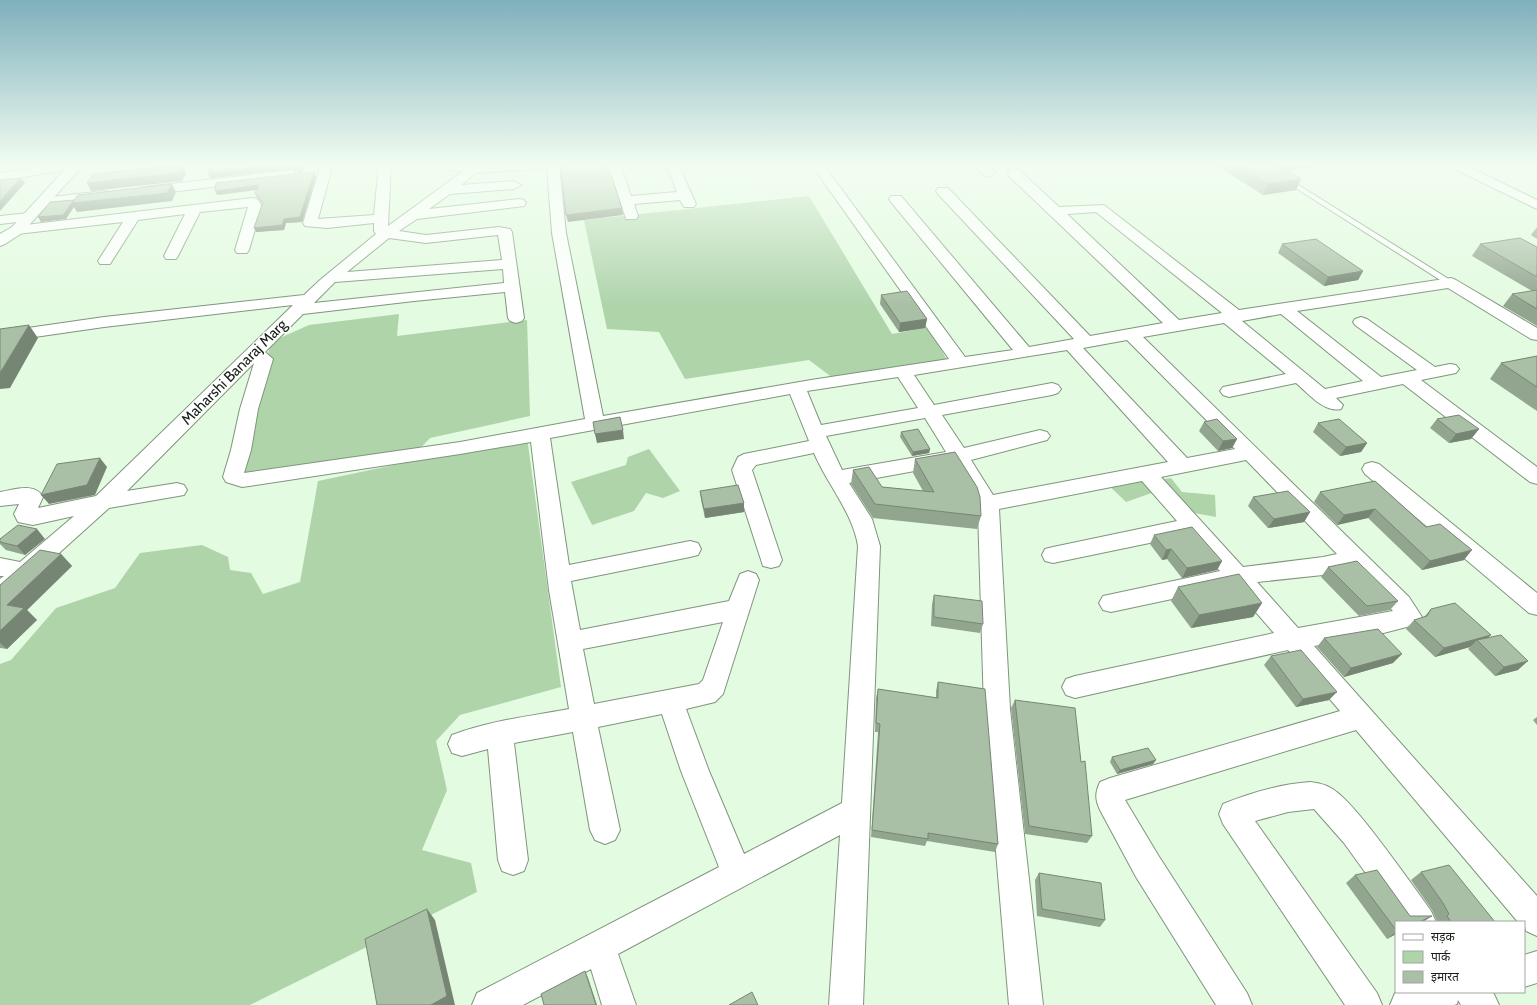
<svg xmlns="http://www.w3.org/2000/svg" width="1537" height="1005" font-family="Cabin,'Noto Sans Devanagari',sans-serif">
	<style>
		.green { fill: #afd4aa }
		.lines { fill: none; stroke-linecap: round; stroke-linejoin: round }
		.service-casing { stroke: #7f957c; stroke-width: 2 }
		.minor-casing { stroke: #7f957c; stroke-width: 2 }
		.tertiary-casing { stroke: #7f957c; stroke-width: 2 }
		.service { fill: #fff; fill-rule: evenodd }
		.minor { fill: #fff; fill-rule: evenodd }
		.tertiary { fill: #fff; fill-rule: evenodd }
		.wall { fill: #92a58f }
		.shaded-wall { fill: #778674 }
		.building { fill: #aac0a6; stroke: #778674 }
		.labels { text-anchor: middle; dominant-baseline: central; stroke-width: 3; stroke-linejoin: round; paint-order: stroke }
		.street-label { font-size: 15px; fill: #171f16; stroke: #fff }
	</style>
	<rect width="100%" height="100%" fill="#e3fbe0"/>
	<path class="green" d="M809 196 892 334 929 327 949 364 837 381 809 360 685 379 659 332 607 329 584 220Z
		M399 314 397 336 527 320 530 416 430 438 411 458 236 478 246 445 271 342 309 325Z
		M527 437 561 687 460 715 436 741 447 790 422 850 471 863 477 892 250 1005H0V664L11 660 56 608 115 588 140 553 202 545 228 557 230 570 251 573 263 594 300 582 318 481Z
		M649 449 680 491 663 498 646 493 634 511 592 525 571 482 626 465 628 457Z
		M1100 477 1150 481 1171 478 1182 492 1215 495 1216 517 1194 513 1166 488 1126 502Z"/>
	<g class="lines">
		<defs>
			<path id="service" d="M1258 164H1265L1455 283 1451 285H1448Z"/>
			<path id="minor" d="M56 164H83L77 168 0 181V173Z
				M131 164H154C150 170 139 168 133 167Z
				M321 164H333L318 219 374 215 379 164H391L388 226 462 172 451 170 443 164H559L566 233 603 416 811 380 949 359 811 164H823L965 357 1013 350 891 202 889 199 891 196H901L1029 347 1074 339 938 194 936 191 938 188H948L1090 336 1163 323 1009 176 1008 173 1009 170H1019L1059 207 1104 205 1239 310 1451 278 1456 280 1537 328V340L1531 339 1448 288 1297 311 1381 377 1417 370 1355 325 1353 322 1355 319 1361 317 1367 319 1435 367 1450 364 1456 365 1459 369 1456 373 1421 380 1537 467V484L1530 482 1403 384 1336 398 1343 405 1341 409C1324 413 1308 393 1296 383L1229 397 1223 395 1220 391 1223 387 1286 374 1224 323 1143 337 1409 597 1422 617 1418 624 1372 636 1314 646 1537 896V936L1526 931 1524 922H1518L1356 730 1125 800 1158 855 1247 993 1252 1005H1216L1136 877 1100 810C1095 799 1095 793 1100 782L1110 778 1340 711 1288 650 1075 698 1066 695 1062 687 1066 679 1075 676 1274 633 1233 586 1111 612 1103 610 1099 603 1103 596 1220 571 1188 535 1053 563 1045 561 1042 555 1045 549 1053 547 1177 521 1142 481 999 509 1010 709 1043 1005H1009L984 709 978 511 975 500 953 464 849 483 872 519 880 546 863 1005H829L840 835 618 954 636 1005H602L591 969 523 1005H472L477 993 719 867 681 771 662 714 598 727 620 830 615 840 605 844 595 840 590 830 573 732 514 743 528 860 524 871 513 875 502 871 498 860 488 749 462 756 452 753 448 744 452 735C489 721 530 716 569 709L549 590 531 442 460 454 242 487 226 482 223 477 231 450 240 409 254 363 127 491 177 483 184 485 187 490 184 495 109 508 8 599 0 602V579L4 576H0V558L20 562 74 516 33 525 18 522 14 514 19 504 0 506V492C14 490 35 482 43 497L38 508 96 496 293 305 104 327 0 342V332L104 317 304 295 320 280 376 234 374 231V223L327 228 305 226 303 223ZM547 168 552 233 585 419 460 442 244 473 251 450 258 409 273 359 265 352 303 314 414 301 505 292 508 318 510 321 516 323 522 321 524 318 512 232 510 229 499 227 426 235 399 231 417 219 524 206 526 203 524 200 519 199 429 209 450 194 514 189 521 185 514 181 461 185 476 173ZM1096 212 1222 313 1179 320 1067 214ZM498 235 502 260 347 272 389 238 426 243ZM503 269 504 283 314 303 335 282ZM1281 314 1363 381 1325 389 1242 321ZM1127 340 1235 449 1187 458 1083 348ZM1067 350 1168 462 993 495 971 460 1047 440 1050 436 1047 432 1040 430 964 448 942 415 1052 395 1058 393 1061 389 1058 385 1052 383 934 405 914 375ZM898 377 918 408 821 425 807 391ZM790 394 809 441 744 454 738 457 732 470 763 566 771 568 779 566 782 560 752 470 756 465 814 453C827 484 853 513 858 546L842 803 744 854 709 771 686 709 715 702 723 694 759 580 756 574 748 571 740 574 729 601 580 630 571 581 690 557 698 555 701 549 698 543 690 541 569 565 550 438ZM925 418 946 452 842 470 826 436ZM1246 460 1337 554 1323 557 1243 567 1161 477ZM1351 568 1393 611 1298 628 1257 582 1323 575ZM723 622 703 680 699 684 594 704 583 649Z
				M608 164H620L631 196 677 192 666 164H678L696 204 694 207H684L680 200 634 204 638 216 636 219H626Z
				M973 164H986L995 173 989 177 984 176Z
				M1448 164H1463L1537 200V209L1450 167Z
				M292 170 298 174 297 177 145 195 140 194 138 191 140 188 145 187Z
				M104 191 109 192 111 195 109 198 43 206 38 205 36 202 38 199 43 198Z
				M252 198 257 199 262 206 249 250 247 253H237L235 250 248 207 200 212 178 256 176 259H166L164 256 185 214 138 220 110 264H100L98 261 123 222 17 234 12 233 10 230 12 227 17 226Z
				M29 213 34 214 36 217 34 220 0 224V216Z
				M1372 462 1379 464 1537 593V615L1529 613 1365 474 1362 469 1365 464Z
				M1310 782C1321 783 1330 786 1338 793 1351 804 1362 818 1373 832 1393 858 1412 884 1431 911L1436 922H1401L1344 843 1314 809 1288 812 1255 821 1377 993 1382 1005H1345L1223 824 1219 814 1223 804C1250 793 1281 784 1310 782Z
				M1537 951V983L1524 987V955Z
				M1398 992H1493L1499 1005H1461L1458 1000 1457 1004 1454 1005H1390L1395 993Z"/>
			<path id="tertiary" d="M70 164H84L22 233 5 244 0 246V234L12 227Z"/>
		</defs>
		<use href="#service" class="service-casing"/>
		<use href="#minor" class="minor-casing"/>
		<use href="#tertiary" class="tertiary-casing"/>
		<use href="#service" class="service"/>
		<use href="#minor" class="minor"/>
		<use href="#tertiary" class="tertiary"/>
	</g>
	<path class="wall" d="M213 164H305L302 174 314 172 316 177 302 222 286 223 284 230 256 232 262 203 257 198 255 193 257 190 217 195 295 174 297 172 292 169 210 178Z
		M1214 164H1335L1286 170 1301 179 1296 190 1263 195Z
		M1537 227V239L1531 235Z
		M1282 244 1363 271 1358 280 1324 286 1278 253Z
		M1480 244 1537 247V326L1503 306 1512 294 1532 291 1472 256Z
		M881 295 927 319 925 328 899 332 880 304Z
		M1537 356V411L1490 379 1501 363Z
		M1437 419 1479 429 1471 439 1449 443 1430 428Z
		M1204 422 1237 439 1232 448 1218 451 1199 431Z
		M1318 423 1367 443 1361 452 1340 456 1313 432Z
		M901 432 930 449 929 453 912 456 900 437Z
		M915 459 981 516 977 529 873 518 851 484 853 470 882 487 923 491 913 473Z
		M1375 481 1426 527 1464 560 1422 570 1368 518 1337 525 1314 502 1320 492Z
		M700 491 744 512 705 518 701 500Z
		M1253 497 1310 512 1304 522 1268 528 1248 506Z
		M1154 535 1222 561 1217 570 1182 578 1167 559 1162 560 1150 544Z
		M0 539H45L25 555 6 550 0 544Z
		M61 554 72 566 27 610 37 620 7 649 0 648V585Z
		M1328 567 1398 601 1390 610 1359 616 1321 577Z
		M1178 587 1262 603 1253 617 1191 628 1171 601Z
		M934 595 983 624 980 633 931 626 932 604Z
		M1431 609 1491 635 1488 637 1518 670 1495 676 1468 649 1470 647 1435 657 1406 629 1414 620 1424 617Z
		M1324 638 1393 663 1344 677 1317 647Z
		M1271 656 1329 700 1296 707 1264 665Z
		M938 682 998 844 995 852 927 841 925 846 871 837 878 732H875L876 698 878 689 936 698V691Z
		M1015 700 1081 762 1092 836 1087 843 1025 834 1011 708Z
		M1537 717V725L1533 720Z
		M1112 757 1156 760 1153 764 1117 774 1110 762Z
		M1421 872 1495 922H1437V921L1432 910 1411 880Z
		M1039 873 1105 920 1100 927 1037 916 1035 880Z
		M1355 875 1410 916 1396 922V934L1387 939 1346 883Z"/>
	<path class="shaded-wall" d="M290 164 292 169 210 178 208 173Z
		M302 164H305L300 178 298 174Z
		M1282 164H1335L1279 171Z
		M182 165 186 173 182 181 91 191 87 183Z
		M314 172 316 177 302 222 286 223 284 230 256 232 254 228 284 219Z
		M21 178 25 183 0 211V201Z
		M1301 179 1296 190 1263 195 1268 184Z
		M172 184 176 192 172 201 77 212 74 207 66 219 41 222 38 217 74 200 76 203Z
		M259 185 261 189 217 195 215 191Z
		M622 208 623 215 568 222 566 215Z
		M1363 271 1358 280 1324 286 1328 277Z
		M927 319 925 328 899 332 900 323Z
		M29 325 38 338 10 388 0 389V373Z
		M1479 429 1471 439 1449 443 1456 434Z
		M623 430 624 439 597 443 595 434Z
		M1237 439 1232 448 1218 451 1223 441Z
		M1367 443 1361 452 1340 456 1346 447Z
		M930 449 929 453 912 456 913 452Z
		M100 458 107 467 95 495 49 504 41 495Z
		M744 503V512L705 518 704 509Z
		M1375 509 1368 518 1337 525 1344 515Z
		M1310 512 1304 522 1268 528 1274 519Z
		M37 529 45 539 25 555 17 546Z
		M1171 549 1167 559 1162 560 1166 550Z
		M1472 550 1464 560 1422 570 1430 561Z
		M61 554 72 566 27 610 37 620 7 649 0 643V631L7 605Z
		M1222 561 1217 570 1182 578 1187 568Z
		M1262 603 1253 617 1191 628 1199 615Z
		M1491 635 1481 644 1477 640 1470 647 1435 657 1444 648Z
		M1402 654 1393 663 1344 677 1351 668Z
		M1528 661 1518 670 1495 676 1504 667Z
		M1337 692 1329 700 1296 707 1303 699Z
		M1156 760 1153 764 1117 774 1120 770Z
		M427 909 435 920 455 1005H431Z
		M1432 916 1423 922H1419Z
		M1396 932V934L1387 939Z
		M585 971 588 978 597 1005H596Z"/>
	<path class="building" d="M213 164H302L298 174 314 172 300 217 284 219 282 225 254 228 263 202 255 193 259 185 215 191 216 183 295 174 298 169 290 164 208 173Z
		M560 164H606L609 175H611L622 208 566 215Z
		M1235 164H1276L1301 179 1268 184Z
		M182 165 178 173 87 183 93 174Z
		M21 178 0 201V180Z
		M172 184 167 193 72 203 78 195Z
		M74 200 63 215 38 217 50 202Z
		M1520 238 1537 247V277L1480 244Z
		M1316 239 1363 271 1328 277 1282 244Z
		M1537 290V309L1512 294Z
		M907 291 927 319 900 323 881 295Z
		M29 325 0 373V329Z
		M1537 356V387L1501 363Z
		M1459 415 1479 429 1456 434 1437 419Z
		M620 417 623 430 595 434 593 422Z
		M1217 419 1237 439 1223 441 1204 422Z
		M1339 419 1367 443 1346 447 1318 423Z
		M918 429 930 449 913 452 901 432Z
		M955 452 977 487 980 497 981 516 875 504 853 470 869 467 882 487 934 492 915 459Z
		M100 458 87 485 41 495 57 464Z
		M1375 481 1426 527 1440 524 1472 550 1430 561 1375 509 1344 515 1320 492Z
		M738 485 744 503 704 509 700 491Z
		M1288 491 1310 512 1274 519 1253 497Z
		M18 525 37 529 17 546 0 542V539Z
		M1192 527 1222 561 1187 568 1171 549 1166 550 1154 535Z
		M40 550 61 554 7 605 24 608 0 631V585Z
		M1357 561 1398 601 1367 606 1328 567Z
		M1239 574 1262 603 1199 615 1178 587Z
		M934 595 982 601 983 624 934 617Z
		M1455 603 1491 635 1444 648 1414 620 1427 616 1431 609Z
		M1378 629 1402 654 1351 668 1324 638Z
		M1501 635 1528 661 1504 667 1477 640Z
		M1301 650 1337 692 1303 699 1271 656Z
		M938 682 985 689 998 844 928 833V839L872 830 880 724 876 723 878 689 938 698Z
		M1015 700 1075 708 1081 762 1085 761 1092 836 1029 826Z
		M1148 748 1156 760 1120 770 1112 757Z
		M1449 865 1495 922H1451L1447 916 1449 914 1443 903 1421 872Z
		M1377 870 1410 916H1432L1419 922H1396V930L1355 875Z
		M1039 873 1101 883 1105 920 1042 909Z
		M427 909 447 996 431 1005H377L365 939Z
		M585 971 596 1005H544L541 994Z
		M752 992 758 1005H729Z"/>
	<linearGradient id="sky" x2="0" y2="1"><stop stop-color="#7eb0bc"/><stop offset="0.54" stop-color="#f2fdf1"/><stop offset="1" stop-color="#f2fdf1" stop-opacity="0"/></linearGradient>
	<rect width="1537" height="305" fill="url(#sky)"/>
	<g class="labels">
		<g class="street-label">
			<text transform="translate(234 372) rotate(-45)">Maharshi Banaraj Marg</text>
		</g>
	</g>
	<rect x="1395" y="921" width="130" height="72" fill="#ffffff" stroke="#a2a5a2"/>
	<rect x="1403" y="934" width="20" height="6" fill="#ffffff" stroke="#a2a5a2"/>
	<text x="1431" y="941" font-size="12" fill="#171f16">सड़क</text>
	<rect x="1403" y="951" width="20" height="12" fill="#afd4aa" stroke="#a2a5a2"/>
	<text x="1431" y="961" font-size="12" fill="#171f16">पार्क</text>
	<rect x="1403" y="971" width="20" height="12" fill="#aac0a6" stroke="#a2a5a2"/>
	<text x="1431" y="981" font-size="12" fill="#171f16">इमारत</text>
</svg>
